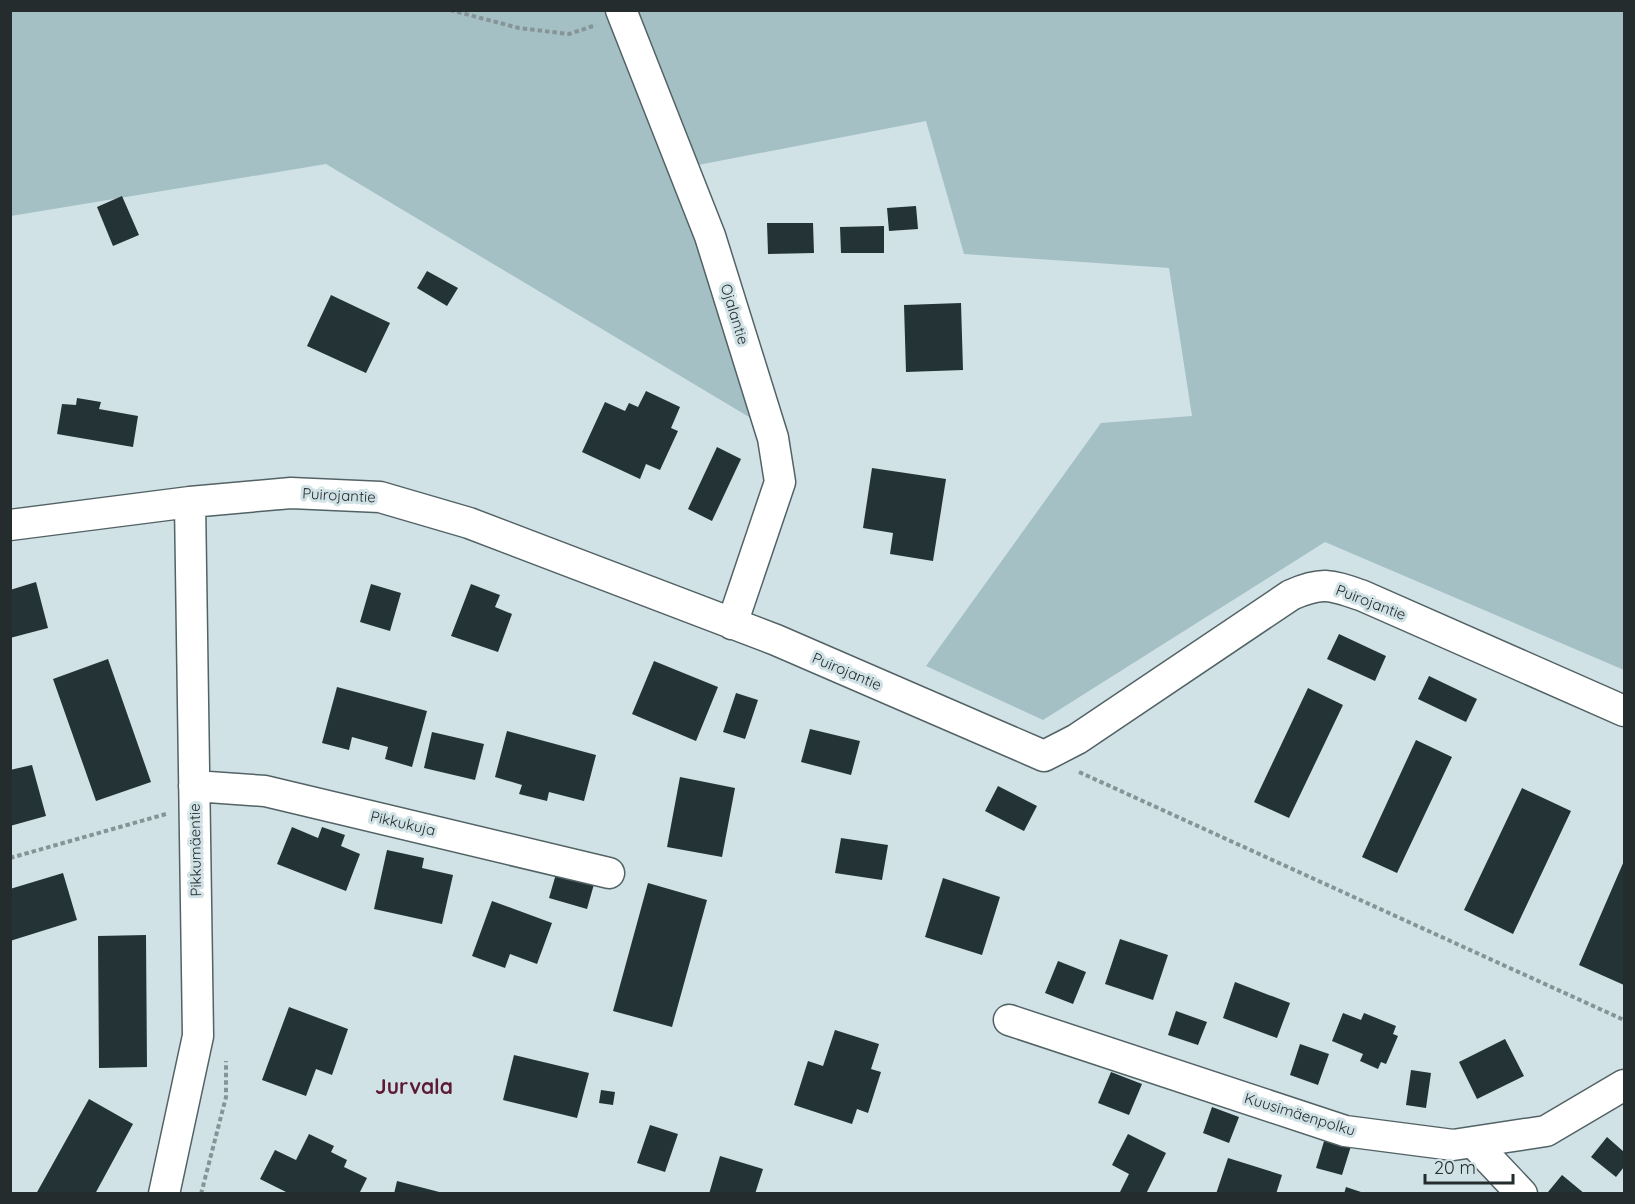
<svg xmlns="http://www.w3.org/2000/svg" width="1635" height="1204" font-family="Quicksand,sans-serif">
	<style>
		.green { fill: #a4c0c5 }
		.building { fill: #243335 }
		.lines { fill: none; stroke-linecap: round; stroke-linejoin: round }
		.minor-casing { stroke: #526265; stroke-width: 33 }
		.path { stroke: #879497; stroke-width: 4; stroke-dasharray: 4.5 3; stroke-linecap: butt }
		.minor { stroke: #fff; stroke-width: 30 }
		.labels { text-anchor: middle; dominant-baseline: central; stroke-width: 6; stroke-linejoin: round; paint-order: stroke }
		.street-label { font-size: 15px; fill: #252c2e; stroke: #d0e2e6 }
		.district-label { font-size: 21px; font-weight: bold; fill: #5d1a34; stroke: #d0e2e6 }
	</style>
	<rect width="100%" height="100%" fill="#d0e2e6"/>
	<path class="green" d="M11 11H1624V670L1325 542 1043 720 926 666 1101 423 1192 416 1169 268 964 254 926 121 672 170 754 420 326 164 11 216Z"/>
	<path class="building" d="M122 196 139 235 113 246 97 207Z
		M916 206 918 229 889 231 887 208Z
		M767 223H813L814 253 768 254Z
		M884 226V253H841L840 227Z
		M427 271 458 288 447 306 417 288Z
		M331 295 390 323 366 373 307 346Z
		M961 303 963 370 906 372 904 305Z
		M646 391 680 407 671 428 678 431 660 470 646 464 640 479 582 452 605 402 625 411 629 403 638 407Z
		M77 398 101 402 99 409 138 416 133 447 57 434 62 404 76 405Z
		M717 447 741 459 712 521 688 509Z
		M872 468 946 479 933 561 890 554 893 533 863 528Z
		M36 582 48 628 10 638V590Z
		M371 584 401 593 390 631 360 622Z
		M471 584 500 595 495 607 512 614 498 652 451 636Z
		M1339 634 1386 656 1375 681 1327 659Z
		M108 659 151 782 96 801 53 679Z
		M654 661 718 687 696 741 632 714Z
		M1429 676 1477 699 1466 722 1418 699Z
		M337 687 427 711 412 767 385 759 388 747 352 737 349 750 322 743Z
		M1308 688 1343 705 1289 818 1254 802Z
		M736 693 758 700 745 739 723 732Z
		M810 729 860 741 851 775 801 762Z
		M507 731 596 755 584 801 549 792 547 801 519 794 522 785 495 777Z
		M432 732 484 744 475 780 424 768Z
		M1416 740 1452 757 1397 873 1362 857Z
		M32 765 46 816 10 826V770Z
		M680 777 735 788 722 857 667 847Z
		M998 786 1037 806 1024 831 985 811Z
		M1522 788 1571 811 1513 934 1464 910Z
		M292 827 318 838 322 827 345 835 341 846 360 854 346 891 277 864Z
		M841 838 888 845 882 880 835 873Z
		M387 850 424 858 422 868 453 875 442 924 374 909Z
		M1624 861V985L1579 965Z
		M558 867 596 877 587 909 549 898Z
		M63 873 77 920 10 941V889Z
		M943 878 1000 897 982 955 925 937Z
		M648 883 707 900 672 1027 613 1011Z
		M492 901 552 923 537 964 510 954 505 968 472 956Z
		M146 935 147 1067 99 1068 98 936Z
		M1120 939 1168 955 1153 1000 1105 984Z
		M1058 961 1086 972 1073 1004 1045 993Z
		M1235 982 1290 1003 1277 1038 1223 1018Z
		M289 1007 348 1029 332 1075 316 1069 306 1096 262 1080Z
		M1176 1011 1207 1022 1198 1045 1168 1035Z
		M1343 1013 1361 1020 1364 1013 1396 1026 1393 1034 1398 1036 1386 1064 1381 1062 1378 1069 1360 1061 1363 1054 1332 1041Z
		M835 1030 879 1044 871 1069 881 1072 868 1113 857 1109 852 1124 794 1105 808 1061 823 1066Z
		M1505 1039 1524 1076 1477 1099 1459 1062Z
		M1300 1044 1329 1054 1318 1085 1290 1075Z
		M514 1055 589 1073 577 1118 503 1100Z
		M1411 1070 1431 1073 1426 1108 1406 1105Z
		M1111 1072 1142 1084 1129 1115 1098 1103Z
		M601 1090 615 1092 613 1105 599 1103Z
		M89 1099 133 1124 95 1194H36Z
		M1212 1107 1239 1117 1229 1143 1203 1133Z
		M650 1125 678 1134 665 1172 637 1163Z
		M309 1134 334 1146 331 1152 347 1160 344 1167 367 1178 359 1194H290L260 1179 275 1150 296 1160Z
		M1128 1134 1166 1153 1146 1194H1119L1129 1174 1112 1165Z
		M1607 1137 1624 1152V1167L1616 1177 1591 1157Z
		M1325 1138 1351 1146 1342 1175 1316 1168Z
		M720 1156 763 1169 755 1194H709Z
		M1228 1158 1282 1175 1276 1194H1216Z
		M1562 1175 1585 1194 1548 1192Z
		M397 1181 443 1193 442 1194H394Z
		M1346 1187 1364 1193V1194H1344Z"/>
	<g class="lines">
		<defs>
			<path id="minor" d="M621 10 710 236 773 438 780 482 732 624
				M10 525 190 502 291 493 380 497 469 523 776 640 1044 756 1077 739 1291 595C1323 581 1331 585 1363 596L1624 711
				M194 786 265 791 609 873
				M1009 1020 1345 1131 1453 1145 1546 1131 1624 1085
				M1473 1142 1522 1194
				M164 1194 198 1036 190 502"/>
		</defs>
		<use href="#minor" class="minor-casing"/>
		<path class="path" d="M450 10 519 28 569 34 596 25
			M1079 772 1624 1020
			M10 858 166 814
			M201 1194 226 1097V1061"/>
		<use href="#minor" class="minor"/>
	</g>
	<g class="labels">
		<g class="street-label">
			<text transform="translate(735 314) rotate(73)">Ojalantie</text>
			<text transform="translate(339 495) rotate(3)">Puirojantie</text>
			<text transform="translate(1371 602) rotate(21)">Puirojantie</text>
			<text transform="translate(847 671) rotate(23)">Puirojantie</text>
			<text transform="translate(403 823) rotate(13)">Pikkukuja</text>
			<text transform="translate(195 850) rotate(-91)">Pikkumäentie</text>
			<text transform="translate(1300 1114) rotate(17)">Kuusimäenpolku</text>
		</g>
		<g class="district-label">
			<text x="414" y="1086">Jurvala</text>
		</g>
	</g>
	<rect width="1635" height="1204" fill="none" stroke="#252c2e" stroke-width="24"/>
	<path d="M1425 1174v9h88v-9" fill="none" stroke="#252c2e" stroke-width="3"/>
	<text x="1434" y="1174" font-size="18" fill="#252c2e" stroke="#d0e2e6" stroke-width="4.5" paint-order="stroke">20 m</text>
</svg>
